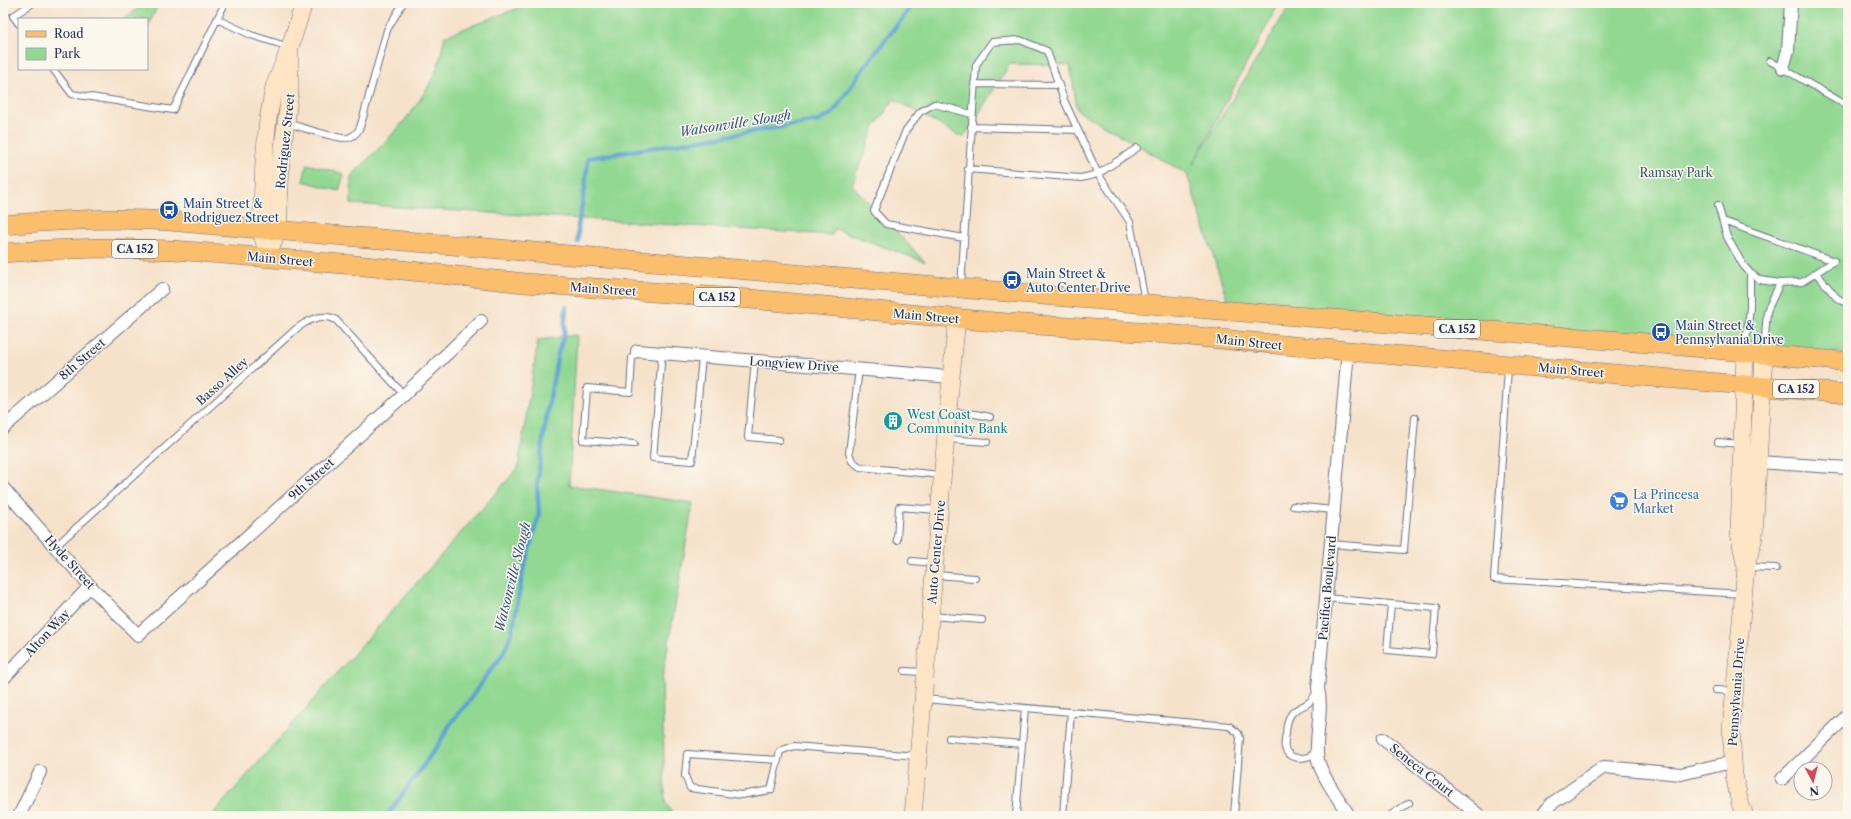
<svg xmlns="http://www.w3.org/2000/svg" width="1851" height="819" font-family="'Libre Caslon Text',serif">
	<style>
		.green { fill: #92d892; stroke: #568478 }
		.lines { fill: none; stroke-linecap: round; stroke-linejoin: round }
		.stream { stroke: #5aa2d0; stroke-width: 4.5 }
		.lane-casing { stroke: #686e84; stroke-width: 8 }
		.street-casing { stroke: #686e84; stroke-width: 14 }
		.secondary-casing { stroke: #686e84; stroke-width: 18 }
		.primary-casing { stroke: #686e84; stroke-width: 20 }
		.lane { stroke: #fff; stroke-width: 6 }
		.street { stroke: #fff; stroke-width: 12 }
		.secondary { stroke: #fde5c5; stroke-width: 17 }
		.primary { stroke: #fabe6d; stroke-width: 19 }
		.labels { text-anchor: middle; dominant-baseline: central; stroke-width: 3; stroke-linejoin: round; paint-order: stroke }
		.shield { fill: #fbf7ec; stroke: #5e6b89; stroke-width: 1 }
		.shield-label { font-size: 11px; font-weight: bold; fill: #1b2f5e }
		.street-label { font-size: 12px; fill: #1b2f5e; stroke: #fbf7ec }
		.park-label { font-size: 12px; fill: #39596b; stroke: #fbf7ec }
		.transit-label { font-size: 12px; fill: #164399; stroke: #fbf7ec; text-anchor: start }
		.culture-label { font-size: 12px; fill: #0d838f; stroke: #fbf7ec; text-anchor: start }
		.shop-label { font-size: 12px; fill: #366cbe; stroke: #fbf7ec; text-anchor: start }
		.water-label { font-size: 13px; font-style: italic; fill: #315786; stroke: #fbf7ec }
	</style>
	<rect width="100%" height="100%" fill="#fbf7ec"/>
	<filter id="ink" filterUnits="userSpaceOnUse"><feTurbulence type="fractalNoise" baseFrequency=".025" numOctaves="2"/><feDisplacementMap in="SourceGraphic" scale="8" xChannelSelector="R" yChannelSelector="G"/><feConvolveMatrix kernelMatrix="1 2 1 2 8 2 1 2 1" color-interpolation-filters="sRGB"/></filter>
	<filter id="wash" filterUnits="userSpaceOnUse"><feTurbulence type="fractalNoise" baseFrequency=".012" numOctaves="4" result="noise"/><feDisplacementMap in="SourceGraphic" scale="16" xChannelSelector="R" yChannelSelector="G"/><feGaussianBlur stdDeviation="0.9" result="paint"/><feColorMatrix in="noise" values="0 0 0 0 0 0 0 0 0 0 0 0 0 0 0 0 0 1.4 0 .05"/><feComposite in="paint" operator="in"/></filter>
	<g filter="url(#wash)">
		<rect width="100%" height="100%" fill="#f6e2ca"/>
		<path class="green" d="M147 3 158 5 147 29V19H123Z
			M531 3H1279L1193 164 1291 3H1848V354L1229 305 1187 174 1077 110 1070 65 1010 64 963 138 894 99 874 128 852 185 925 262 835 229 832 235 351 204V176C384 143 419 112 437 68 441 58 442 46 445 36Z
			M307 164 344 174 339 191 303 181Z
			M577 335 569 485 693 503 662 681 665 802 674 816H211L518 468 538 340Z"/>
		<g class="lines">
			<path class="stream" d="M578 242V226L585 188 588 158 818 121 833 113 862 70 914 3
				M387 816 440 742 452 721 467 704 486 676 503 654 512 632 523 571 539 515 537 486 544 431 558 353 564 334 566 307"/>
		</g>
	</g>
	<g filter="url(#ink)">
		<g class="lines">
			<defs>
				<path id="lane" d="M217 19 251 35 289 47
					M19 24 13 16 33 3
					M1770 61 1848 106
					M53 69 72 94 173 110 225 3
					M974 84 1059 85
					M287 123C298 126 339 140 348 138 357 135 360 129 362 121L387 30 403 3
					M971 127 1078 130
					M968 169 1081 178 1098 174 1137 148
					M1718 205 1727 237 1743 265 1750 273 1760 280 1780 283 1802 282 1834 261
					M1723 221 1834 261
					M964 238 886 224 874 211 906 130 920 112 934 104 972 114
					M1816 273 1837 298 1848 304
					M961 286 976 65 992 42 1020 40 1047 51 1064 100 1098 174 1130 222 1145 301
					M1745 349 1750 308V273
					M1764 351 1767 311 1780 283
					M662 353 653 458 692 461 702 357
					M755 361 748 437 779 440
					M1508 368 1494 579 1743 594
					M859 369 849 453 852 461 860 467 941 475
					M950 412 975 414 990 417
					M947 439 987 442
					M1718 442 1740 444
					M634 444 583 440 587 388 630 392 632 358 637 351
					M1293 506 1333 510
					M897 540 899 507 938 510
					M1331 544 1404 550 1415 418
					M56 546 296 329C308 320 323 312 336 320L404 395
					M912 561 934 563
					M1747 567 1776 568
					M935 575 975 578
					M1326 598 1391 604
					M1391 604 1436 608 1432 654 1387 650Z
					M931 616 982 620
					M905 671 924 672
					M1715 690 1733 691
					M925 699 1229 726 1238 733 1240 738 1234 816
					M949 738 1022 744
					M1316 752C1309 759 1289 762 1285 748 1284 744 1285 738 1286 733 1288 699 1307 715 1317 691
					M778 760 687 754 685 776 690 788 741 795 771 790 780 751 794 746 917 756
					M1016 816 1025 708
					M1063 816 1071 712
					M1389 816 1409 803"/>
				<path id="street" d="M1783 68 1788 50 1791 3
					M637 351 951 377
					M1348 351 1318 688C1323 710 1316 731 1317 753 1317 771 1340 800 1349 816
					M3 428 162 289
					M1758 462 1848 468
					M3 488 90 586 138 635 404 395 481 321
					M3 679 90 586
					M1383 739 1480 816
					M1782 779 1848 715
					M19 816 40 772
					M1542 816 1551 804 1604 767 1681 774 1732 762"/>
				<path id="secondary" d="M273 243 278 230 281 162 290 92V55
					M268 258 261 229 264 161 268 119 274 87 290 47 304 3
					M1745 353 1739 533 1745 564
					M913 816 951 377 957 319
					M1745 816 1740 803 1734 775 1731 730 1746 567 1754 537 1764 355"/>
				<path id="primary" d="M3 225C58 220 113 217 168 221L1255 313 1661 344 1848 362
					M3 253 46 250 100 248 174 250 355 265 525 283 750 299 995 322 1167 334 1348 351 1848 394"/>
			</defs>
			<use href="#lane" class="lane-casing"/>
			<use href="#street" class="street-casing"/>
			<use href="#secondary" class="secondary-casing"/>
			<use href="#primary" class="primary-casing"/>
			<use href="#lane" class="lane"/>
			<use href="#street" class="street"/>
			<use href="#secondary" class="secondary"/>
			<use href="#primary" class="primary"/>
		</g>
	</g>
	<defs>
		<symbol id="bus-disc" viewBox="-11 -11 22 22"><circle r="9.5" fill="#1a4fb4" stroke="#fbf7ec"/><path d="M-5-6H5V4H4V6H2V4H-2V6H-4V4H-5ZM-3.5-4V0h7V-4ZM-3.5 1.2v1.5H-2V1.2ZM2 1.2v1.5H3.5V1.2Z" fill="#fff"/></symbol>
		<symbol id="building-disc" viewBox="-11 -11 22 22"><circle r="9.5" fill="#0f9aa8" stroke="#fbf7ec"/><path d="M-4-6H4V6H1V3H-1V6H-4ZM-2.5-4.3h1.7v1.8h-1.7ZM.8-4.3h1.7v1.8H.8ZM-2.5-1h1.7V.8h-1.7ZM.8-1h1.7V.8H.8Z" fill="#fff"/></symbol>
		<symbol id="supermarket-disc" viewBox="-11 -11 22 22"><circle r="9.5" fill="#3f7fe0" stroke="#fbf7ec"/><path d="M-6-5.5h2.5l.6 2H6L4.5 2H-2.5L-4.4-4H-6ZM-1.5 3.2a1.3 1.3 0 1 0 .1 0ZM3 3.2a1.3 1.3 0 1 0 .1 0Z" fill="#fff"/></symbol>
	</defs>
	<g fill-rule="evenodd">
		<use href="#bus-disc" x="158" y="199" width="22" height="22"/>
		<use href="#bus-disc" x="1001" y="269" width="22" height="22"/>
		<use href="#bus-disc" x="1650" y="321" width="22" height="22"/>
		<use href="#building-disc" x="882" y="410" width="22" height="22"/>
		<use href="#supermarket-disc" x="1608" y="490" width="22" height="22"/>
	</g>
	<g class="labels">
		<g class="shield">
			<rect x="112" y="240" width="46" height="18" rx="3"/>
			<rect x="694" y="288" width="46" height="18" rx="3"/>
			<rect x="1434" y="320" width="46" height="18" rx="3"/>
			<rect x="1773" y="380" width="46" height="18" rx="3"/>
		</g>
		<g class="shield-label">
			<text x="135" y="249">CA 152</text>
			<text x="717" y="297">CA 152</text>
			<text x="1457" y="329">CA 152</text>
			<text x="1796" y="389">CA 152</text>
		</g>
		<g class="street-label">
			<text transform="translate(285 141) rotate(-84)">Rodriguez Street</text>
			<text transform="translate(280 259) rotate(5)">Main Street</text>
			<text transform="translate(603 289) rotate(4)">Main Street</text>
			<text transform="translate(926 316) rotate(5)">Main Street</text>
			<text transform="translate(1249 342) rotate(6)">Main Street</text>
			<text transform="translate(82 359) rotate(-41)">8th Street</text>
			<text transform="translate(794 364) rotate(4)">Longview Drive</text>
			<text transform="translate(1571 370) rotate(5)">Main Street</text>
			<text transform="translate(222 381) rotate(-42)">Basso Alley</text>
			<text transform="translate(311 479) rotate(-42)">9th Street</text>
			<text transform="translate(936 552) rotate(-85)">Auto Center Drive</text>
			<text transform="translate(70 562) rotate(48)">Hyde Street</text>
			<text transform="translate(1327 588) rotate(-85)">Pacifica Boulevard</text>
			<text transform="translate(47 633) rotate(-47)">Alton Way</text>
			<text transform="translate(1736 692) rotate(-86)">Pennsylvania Drive</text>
			<text transform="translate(1422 770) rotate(38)">Seneca Court</text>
		</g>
		<g class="park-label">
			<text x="1676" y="172">Ramsay Park</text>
		</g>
		<g class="transit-label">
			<text x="183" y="203">Main Street &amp;<tspan x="183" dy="14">Rodriguez Street</tspan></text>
			<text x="1026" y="273">Main Street &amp;<tspan x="1026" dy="14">Auto Center Drive</tspan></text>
			<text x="1675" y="325">Main Street &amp;<tspan x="1675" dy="14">Pennsylvania Drive</tspan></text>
		</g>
		<g class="culture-label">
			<text x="907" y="414">West Coast<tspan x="907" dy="14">Community Bank</tspan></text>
		</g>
		<g class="shop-label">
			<text x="1633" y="494">La Princesa<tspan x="1633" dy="14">Market</tspan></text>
		</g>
		<g class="water-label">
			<text transform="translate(735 123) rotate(-9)">Watsonville Slough</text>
			<text transform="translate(512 577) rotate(-76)">Watsonville Slough</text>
		</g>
	</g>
	<rect width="1851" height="819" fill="none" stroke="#fbf7ec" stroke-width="16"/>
	<rect x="18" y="18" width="130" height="52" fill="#fbf7ec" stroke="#a1a7b3"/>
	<rect x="26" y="31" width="20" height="6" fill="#fabe6d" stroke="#a1a7b3"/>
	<text x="54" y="38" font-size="12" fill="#1b2f5e">Road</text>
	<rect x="26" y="48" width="20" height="12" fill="#92d892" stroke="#a1a7b3"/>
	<text x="54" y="58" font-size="12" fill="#1b2f5e">Park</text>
	<g transform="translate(1813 781) rotate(173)"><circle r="19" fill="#fbf7ec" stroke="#a1a7b3"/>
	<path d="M0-3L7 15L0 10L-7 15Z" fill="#d1495b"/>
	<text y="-6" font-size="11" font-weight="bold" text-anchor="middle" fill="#1b2f5e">N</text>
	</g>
</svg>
